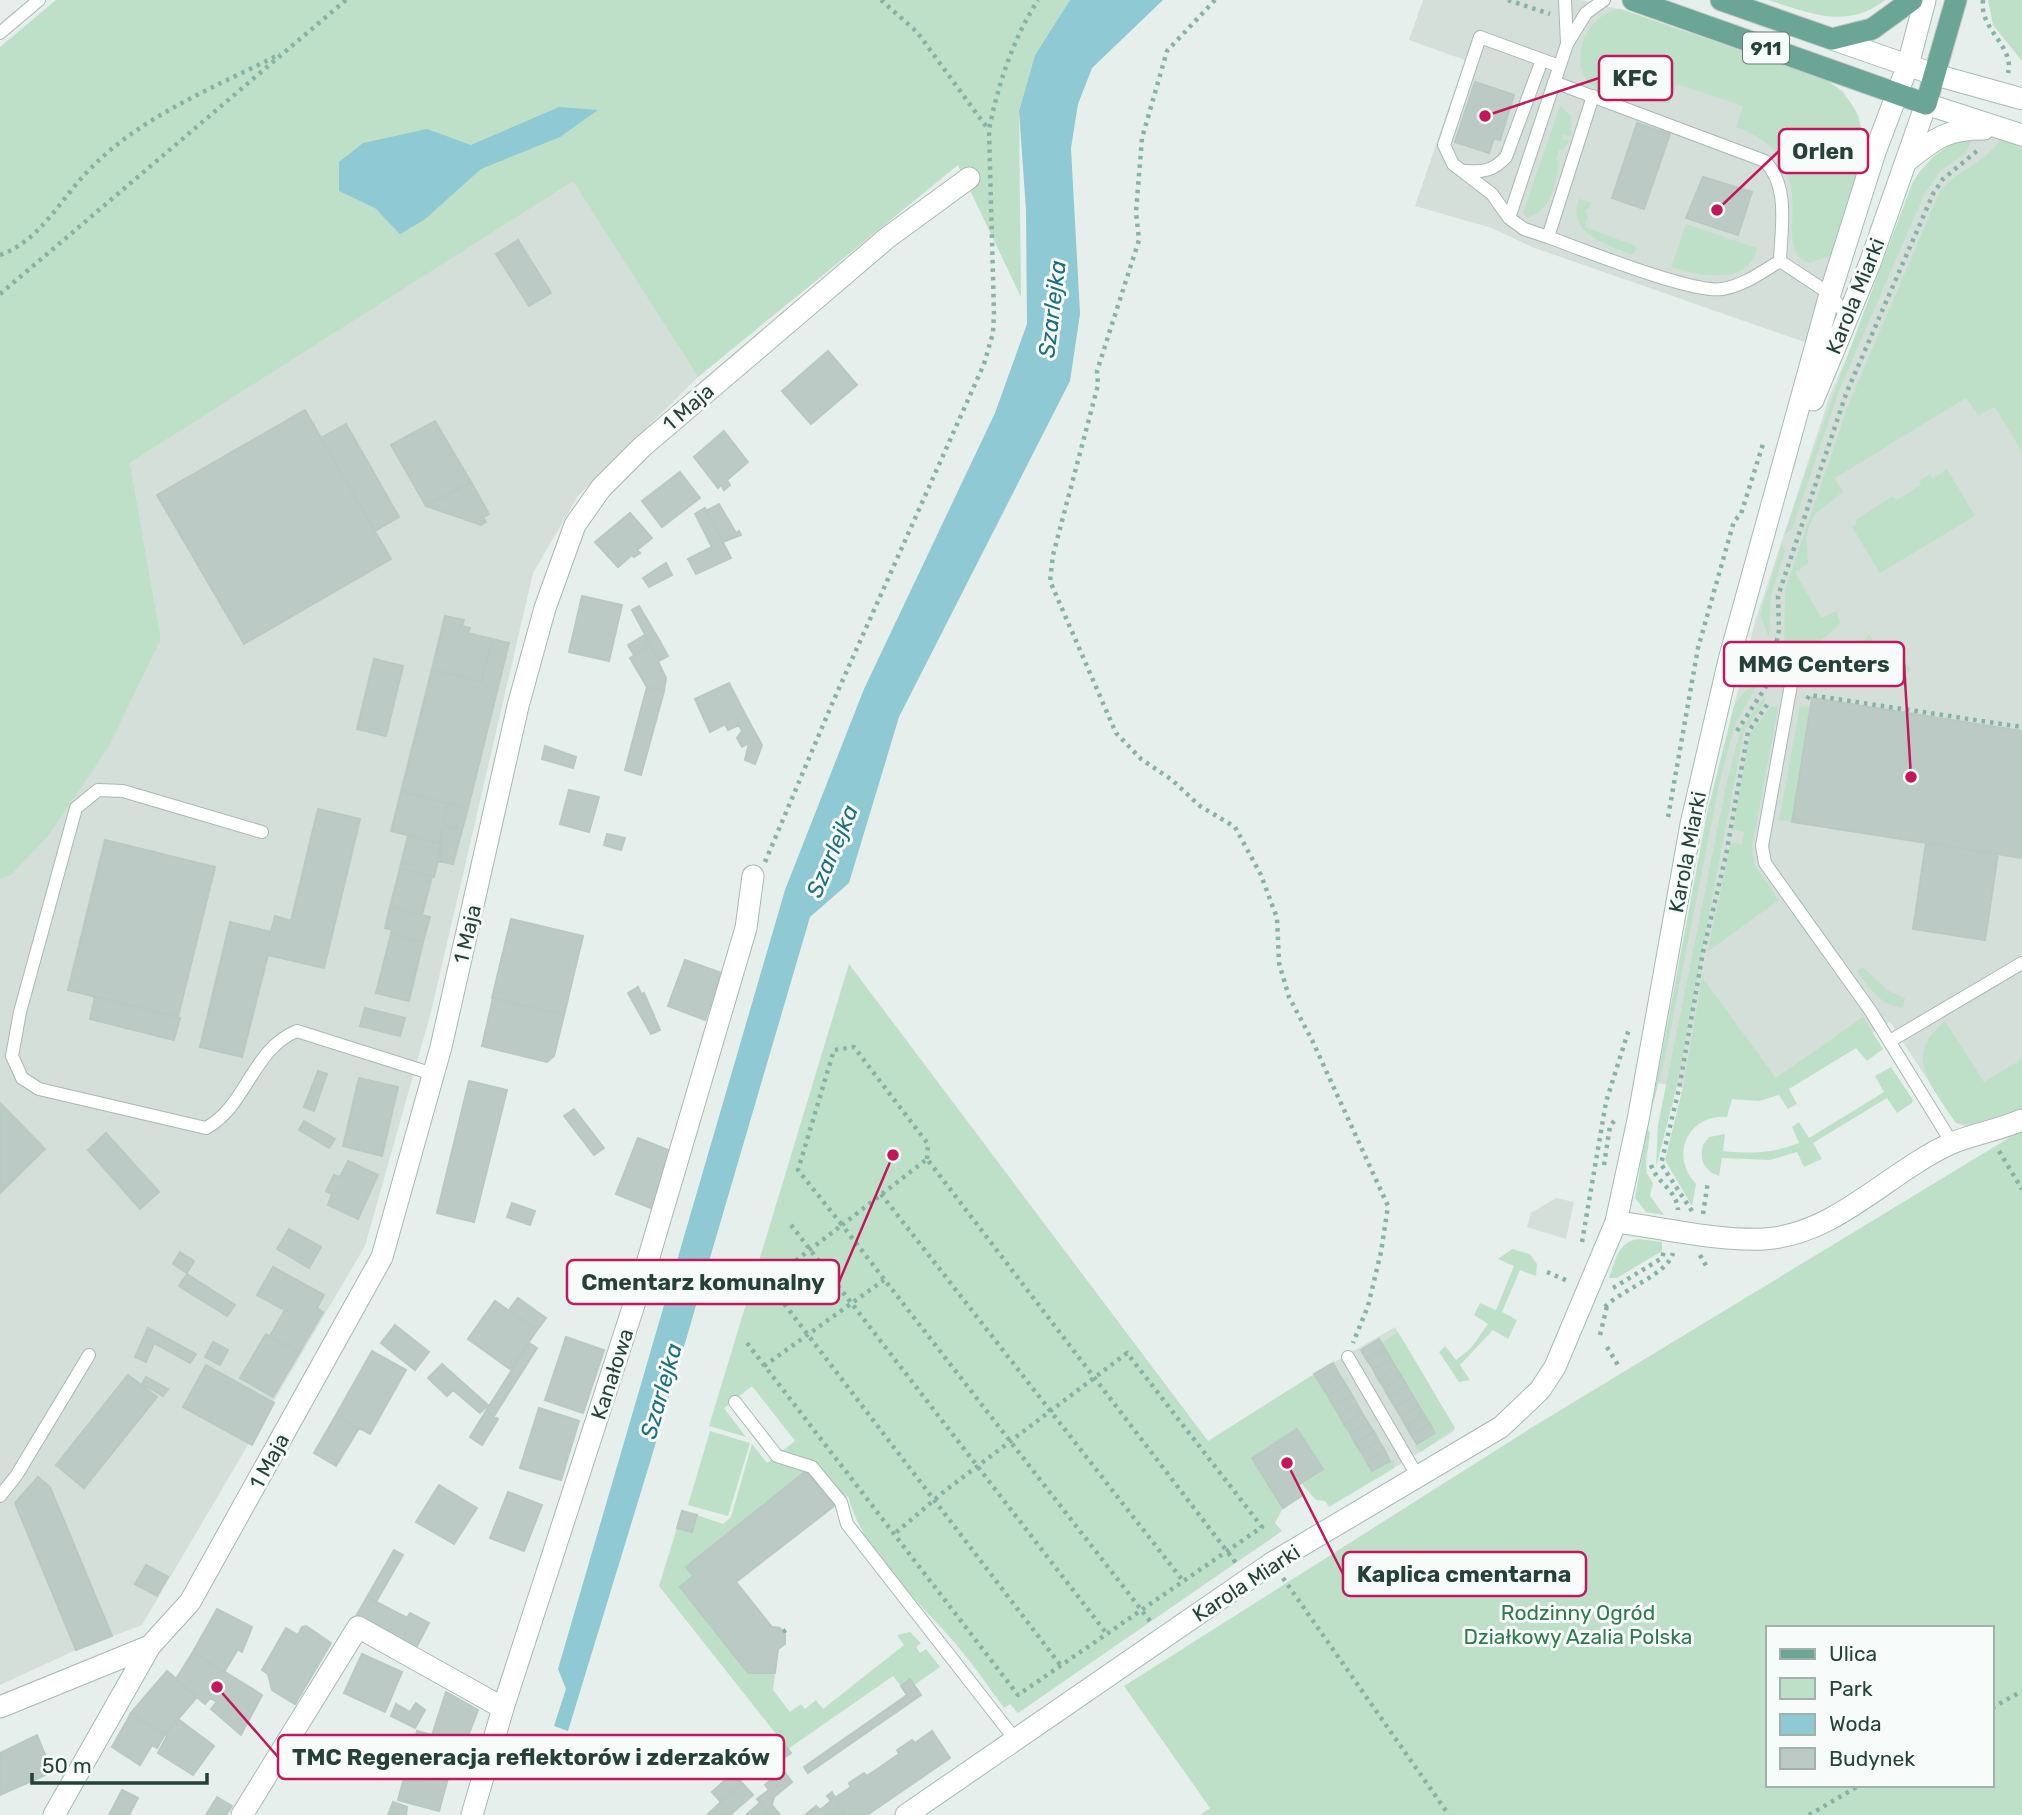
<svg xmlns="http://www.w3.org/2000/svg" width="2022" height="1815" font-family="Rubik,sans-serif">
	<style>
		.built { fill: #d4dfda }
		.green { fill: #bfe0c8; fill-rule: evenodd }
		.water { fill: #8ec9d4 }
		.building { fill: #bbcac4; stroke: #b8c9c2; stroke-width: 2 }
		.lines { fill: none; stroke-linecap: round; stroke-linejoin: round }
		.lane-casing { stroke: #a8b8b2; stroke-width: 14 }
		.street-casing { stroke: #a8b8b2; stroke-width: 23 }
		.secondary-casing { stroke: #a4bbb3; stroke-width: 23 }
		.primary-casing { stroke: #c2cac8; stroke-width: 23 }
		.path { stroke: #86b3a5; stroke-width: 4.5; stroke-dasharray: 3.5 5; stroke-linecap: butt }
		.lane { stroke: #fff; stroke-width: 12 }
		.street { stroke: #fff; stroke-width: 21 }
		.secondary { stroke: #fff; stroke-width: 21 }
		.primary { stroke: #6aa596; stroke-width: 21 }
		.labels { text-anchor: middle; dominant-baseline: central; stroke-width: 6; stroke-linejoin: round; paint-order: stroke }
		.shield { fill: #f7fbf9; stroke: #637a73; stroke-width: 2 }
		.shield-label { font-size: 19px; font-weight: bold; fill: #24423a }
		.street-label { font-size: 21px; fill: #24423a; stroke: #f7fbf9 }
		.park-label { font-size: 21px; fill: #2d7a4b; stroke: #f7fbf9 }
		.water-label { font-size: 23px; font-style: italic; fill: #1c6f80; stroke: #f7fbf9 }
		.leader { fill: none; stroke: #c2185b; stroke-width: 2.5 }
		.callout-dot { fill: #c2185b; stroke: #f7fbf9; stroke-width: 2.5 }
		.callout { fill: #f7fbf9; stroke: #c2185b; stroke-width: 2.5 }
		.callout-label { font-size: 23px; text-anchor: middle; font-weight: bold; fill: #24423a }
	</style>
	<rect width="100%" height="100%" fill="#e6efeb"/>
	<path class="built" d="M1423 0H1580L1624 10 1826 80 1843 91 1859 116 1861 162 1810 344 1532 247 1492 228 1415 206 1465 60 1409 40Z
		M1989 136H2002L2022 143V1111L1967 1127 1956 1123 1890 1022 1774 1094 1728 1097 1657 1083 1707 814 1755 622 1830 395 1864 318 1919 172 1946 148 1965 140Z
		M573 180 698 377 578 496 533 573 431 1012 365 1246 142 1625 76 1650 0 1685V879L11 874 161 639 130 463Z
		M1556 1198 1574 1202 1566 1239 1527 1227 1531 1213Z
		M1395 1327 1455 1428 1453 1432 1376 1479 1314 1374Z"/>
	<path class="green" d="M56 0H1070L1035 55 1019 111 1021 297 958 165 698 377 573 181 130 463 161 639 108 748 48 836 11 875 0 879V47Z
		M1768 0H1885C1847 30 1810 13 1768 0Z
		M1988 0H2022V61L1993 25Z
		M1620 9 1826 80C1877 114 1863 154 1848 205 1843 222 1840 242 1830 256L1810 263C1764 252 1834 162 1736 127L1743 106 1677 84 1669 104 1648 97 1651 88 1643 84 1634 92 1617 87 1607 94C1562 80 1579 15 1620 9Z
		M1560 106 1571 116V137L1563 135 1562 139 1570 141 1563 150 1559 149 1556 159 1559 161C1556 180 1553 211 1527 218L1523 213Z
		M1973 139 1965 154 1941 170 1924 195 1839 391 1792 529 1785 534C1824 416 1868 301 1912 184 1924 163 1946 140 1973 139Z
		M2000 139 2022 148V452L1995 407 1978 415 1966 398 1835 478 1843 492 1816 513 1811 521 1806 537 1808 564 1795 572 1821 618 1836 611 1840 622C1831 639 1802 651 1784 647L1785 590 1849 403 1940 191C1957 170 1986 163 2000 139Z
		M1579 199 1592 203 1585 212 1588 213 1585 227 1636 246 1634 255C1610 247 1565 233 1579 199Z
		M1686 224 1757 248C1748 288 1697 275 1671 267Z
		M1947 469 1975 516 1880 573 1852 527 1857 523 1855 520 1893 496 1896 500 1921 485 1919 481 1930 474 1933 478Z
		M1782 544 1785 551 1771 595 1769 638 1760 614Z
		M1869 634 1890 668 1905 661 1911 670 1908 673 1872 667 1863 662 1859 647Z
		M1757 685 1735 725 1720 780 1665 1058 1650 1116 1707 814 1734 706 1745 691Z
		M1765 696 1764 704 1744 731 1676 1090 1656 1167 1658 1125 1727 781 1741 729Z
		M1771 706 1778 708 1752 847 1754 864 1779 900 1707 952 1731 843 1742 844 1744 832 1733 830 1750 734Z
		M1800 706 1811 707 1792 822 1779 820Z
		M849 964 1208 1441 1314 1374 1372 1471 1393 1459 1395 1464 1394 1468 1329 1507 1325 1501 1316 1500 1301 1483 1297 1429 1252 1457 1283 1508 1275 1523 1282 1531 1018 1713 1010 1704 1004 1708C988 1686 972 1663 955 1643 917 1599 863 1553 848 1496L834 1506 806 1471 686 1567 693 1576 680 1587 748 1673H775L773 1690 790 1712 801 1704 805 1709 816 1700 823 1709 904 1645 897 1635 910 1632 921 1643 916 1647 920 1653 926 1649 940 1667 914 1685 910 1679 901 1686 893 1676 788 1749 659 1586 677 1528 692 1531 697 1515 723 1524 731 1517 752 1444 767 1463 795 1441 752 1386 724 1408 746 1437 709 1426Z
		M1863 967 1887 990 1905 998 1903 1008C1880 1005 1870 989 1857 971Z
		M1702 977 1776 1078 1863 1017 1883 1049 1867 1061 1856 1048 1789 1089 1797 1104 1788 1109 1779 1095 1759 1101 1732 1099 1727 1117C1688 1114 1669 1156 1696 1184L1692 1206 1665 1160 1684 1083Z
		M1945 1021 1984 1082 2022 1059V1111L1979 1126 1956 1123C1933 1088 1901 1056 1945 1021Z
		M1891 1067 1913 1100 1912 1103 1897 1113 1887 1098 1813 1143 1822 1159 1804 1167 1797 1152 1770 1160 1722 1158 1719 1176C1704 1171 1699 1160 1703 1145L1709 1137 1725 1134 1723 1151C1750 1154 1773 1153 1799 1143L1792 1127 1799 1122 1809 1138 1884 1092 1875 1076Z
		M1647 1128 1650 1133 1646 1163 1647 1174 1653 1183 1650 1196 1664 1215 1646 1212 1635 1198Z
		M2022 1130V1815H1200L1210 1808 1124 1686 1531 1428ZM1768 1628H1992V1785H1768Z
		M1638 1239 1662 1242V1251L1617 1278H1609C1615 1261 1618 1242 1638 1239Z
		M1512 1249 1530 1254 1537 1264 1536 1276 1520 1270 1502 1312 1517 1320 1508 1339 1493 1330 1460 1365 1470 1380 1459 1382 1439 1352 1445 1346 1456 1360 1471 1348 1488 1324 1474 1315 1480 1303 1496 1310 1514 1266 1498 1259Z
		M1398 1332 1455 1428 1421 1452 1414 1446 1435 1433 1382 1343Z
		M710 1431 750 1443 728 1516 688 1505Z"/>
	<path class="water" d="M1070 0H1163L1092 68 1078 104 1071 148 1080 314 1070 381 899 717 849 883 810 917 651 1459 568 1731 554 1726 566 1689 558 1669 785 890 864 689 995 413 1027 324 1026 210 1019 111 1035 55Z
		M559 107 598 110 560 137 481 169 424 220 400 234 375 208 339 191V162L363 143 427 129 471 145Z"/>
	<path class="building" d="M1475 82 1514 95 1500 140 1494 138 1489 153 1455 142Z
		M1637 123 1670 134 1644 209 1612 198Z
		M1703 177 1752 192 1738 235 1686 218Z
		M518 240 551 293 529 306 496 254Z
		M828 351 857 385 811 424 782 391Z
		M305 410 391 559 244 644 157 495Z
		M435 421 471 482 426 506 391 445Z
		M346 424 399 517 375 531 321 438Z
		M724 431 748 462 727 480 730 485 724 490 721 485 718 488 694 457Z
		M680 472 700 498 662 527 642 501Z
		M471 482 489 514 483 517 486 522 481 525 426 506Z
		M719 504 736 533 739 531 741 535 723 542 706 511Z
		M705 508 731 558 696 574 688 559 712 547 695 514Z
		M630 513 652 538 637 550 640 553 634 557 632 555 618 567 595 542Z
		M666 563 672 575 649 587 643 578Z
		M582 596 622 605 609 661 569 652Z
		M639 606 658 638 649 642 632 610Z
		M445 616 464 620 462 626 470 628 468 633 492 639 481 682 432 669Z
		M645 635 650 645 634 655 628 645Z
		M658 638 668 656 659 661 649 642Z
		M492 639 509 643 468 808 401 792 432 669 481 682Z
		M650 645 666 678 664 691 647 687 630 658Z
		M374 659 403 666 386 736 357 729Z
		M729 683 745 714 736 719 739 725 728 730 725 724 710 732 695 699Z
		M647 687 664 691 641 775 625 770Z
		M1812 698 2022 731V858L1792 822Z
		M745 714 762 745 755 764 745 760 749 743 742 747 737 738 742 731 736 719Z
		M545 746 576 757 573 768 542 759Z
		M569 790 599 797 589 832 560 824Z
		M401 792 448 803 439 843 391 831Z
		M448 803 468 808 462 830 443 825Z
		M318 809 360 819 324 968 268 955 242 1057 200 1047 230 922 271 932 275 916 291 921Z
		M443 825 462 830 453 864 438 861Z
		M607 834 625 838 621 850 604 845Z
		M408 836 442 844 434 877 400 868Z
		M105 840 215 867 178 1017 68 990Z
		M1926 843 1998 854 1985 940 1913 929Z
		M400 868 432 876 422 915 390 907Z
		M390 907 430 917 423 942 391 934 392 930 385 928Z
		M511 919 583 936 564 1015 492 998Z
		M391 934 423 942 409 1001 376 993Z
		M685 960 722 973 705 1020 668 1006Z
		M638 987 641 994 644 993 660 1030 651 1034 628 993Z
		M95 996 180 1018 174 1040 90 1019Z
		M493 998 564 1015 554 1056 547 1062 482 1046Z
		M365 1008 405 1018 400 1036 360 1026Z
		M318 1071 327 1074 314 1111 304 1107Z
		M359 1078 398 1087 382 1156 343 1146Z
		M469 1081 507 1090 474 1222 437 1213Z
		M0 1103 45 1149 0 1193Z
		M574 1109 604 1148 594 1155 564 1116Z
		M304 1121 335 1139 329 1148 299 1130Z
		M106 1133 159 1192 140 1209 88 1150Z
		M638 1138 676 1153 653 1209 616 1194Z
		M348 1161 378 1175 358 1219 328 1205 332 1194 326 1191 334 1175 340 1177Z
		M512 1203 535 1211 530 1225 507 1217Z
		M289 1229 321 1247 309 1268 277 1249Z
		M180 1252 194 1261 187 1273 173 1264Z
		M273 1267 324 1295 317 1308 323 1312 299 1353 270 1336 285 1310 257 1295Z
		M187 1274 235 1305 227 1316 179 1286Z
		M518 1298 546 1318 537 1330 509 1310Z
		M495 1301 537 1330 510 1369 468 1339Z
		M395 1325 429 1352 415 1370 381 1343Z
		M148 1328 196 1354 190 1363 154 1343 146 1362 135 1357Z
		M266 1334 299 1353 273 1397 240 1378Z
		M566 1337 604 1350 583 1413 545 1400Z
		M1379 1339 1385 1349 1367 1360 1361 1350Z
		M213 1342 228 1350 220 1365 205 1357Z
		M529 1343 537 1348 494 1416 486 1411Z
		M1385 1349 1391 1359 1373 1369 1367 1360Z
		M372 1351 406 1370 370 1434 336 1415Z
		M1391 1359 1396 1368 1378 1379 1373 1369Z
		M1333 1363 1340 1376 1322 1387 1314 1374Z
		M442 1364 488 1405 480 1413 453 1390 447 1396 428 1378Z
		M206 1365 274 1403 252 1445 183 1407Z
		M1396 1368 1402 1377 1384 1388 1378 1379Z
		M128 1375 157 1397 84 1488 56 1465Z
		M1340 1376 1346 1385 1328 1396 1322 1387Z
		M146 1377 168 1389 163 1396 142 1384Z
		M1402 1377 1407 1386 1389 1397 1384 1388Z
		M1346 1385 1352 1395 1333 1405 1328 1396Z
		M1407 1386 1413 1396 1395 1407 1389 1397Z
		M1352 1395 1357 1404 1339 1415 1333 1405Z
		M1413 1396 1419 1406 1401 1417 1395 1407Z
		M1357 1404 1362 1413 1344 1424 1339 1415Z
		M1419 1406 1424 1415 1406 1426 1401 1417Z
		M539 1408 579 1421 561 1480 520 1468Z
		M486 1411 498 1419 482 1445 470 1437Z
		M1362 1413 1368 1423 1350 1433 1344 1424Z
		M336 1415 359 1428 336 1466 314 1453Z
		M1424 1415 1430 1424 1411 1435 1406 1426Z
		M1368 1423 1374 1432 1355 1443 1350 1433Z
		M1430 1424 1435 1433 1417 1444 1411 1435Z
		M1297 1429 1323 1469 1297 1486 1303 1495 1283 1508 1252 1458Z
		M1374 1432 1379 1441 1361 1452 1355 1443Z
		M1379 1441 1385 1451 1366 1461 1361 1452Z
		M1385 1451 1390 1461 1372 1471 1366 1461Z
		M806 1471 834 1506 736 1582 772 1627 780 1628 785 1635V1644L778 1649 775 1673H748L680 1587 693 1576 686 1567Z
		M38 1477 50 1487 112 1636 76 1650 15 1503Z
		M439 1485 477 1508 454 1544 416 1522Z
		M508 1492 542 1505 524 1551 490 1538Z
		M682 1511 697 1515 692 1532 677 1528Z
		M394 1550 403 1555 376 1602 367 1597Z
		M146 1565 168 1577 157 1596 135 1584Z
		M367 1597 407 1618 410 1613 429 1623 416 1648 356 1616Z
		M217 1609 252 1627 242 1652 238 1649 224 1672 193 1652Z
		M306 1626 331 1643 295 1704 272 1690 268 1674 262 1670 286 1628 298 1635 302 1627Z
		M193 1652 262 1695 241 1735 211 1709 217 1702 210 1698 205 1704 176 1679Z
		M362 1654 402 1672 385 1712 344 1693Z
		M167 1671 197 1697 165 1734 130 1714Z
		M910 1679 921 1695 808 1773 804 1767 907 1695 901 1686Z
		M446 1692 478 1710 465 1744 432 1735Z
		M416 1703 425 1710 415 1728 391 1716 396 1704 410 1712Z
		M130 1715 165 1734 157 1748 152 1745 140 1765 112 1747Z
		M178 1719 214 1746 193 1775 158 1753 167 1736 165 1734Z
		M417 1731 458 1742 439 1811 398 1800Z
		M932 1731 950 1758 867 1815H845L836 1797 851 1787 849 1783 864 1773 867 1776 899 1754 897 1750 912 1740 915 1743Z
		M37 1735 52 1772 0 1795V1753Z
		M778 1736 791 1753 781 1760 768 1744Z
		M783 1770 792 1782 774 1797 772 1805 780 1815H769L757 1799 769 1790 765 1785Z
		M733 1773 742 1783 721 1802 712 1792Z
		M742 1783 753 1795 731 1814 721 1802Z
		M122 1790 138 1798 129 1815H109Z
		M832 1792 845 1815H805L816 1806 820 1810 831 1801 827 1796Z
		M217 1797 232 1806 226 1815H206Z
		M393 1802 407 1807 406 1815H388Z
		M721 1802 732 1815H707Z
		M760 1803 769 1815H746Z"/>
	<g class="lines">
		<defs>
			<path id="lane" d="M1565 0 1567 44
				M0 33 39 0
				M1554 82 1765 161C1790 188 1781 227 1780 261
				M1593 96 1548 237C1581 249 1693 294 1722 289 1743 286 1762 272 1780 261L1830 294 1847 316
				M1465 171C1484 172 1493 171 1506 157L1542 60
				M1509 218 1567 44 1586 13 1604 0
				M1548 237 1524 229 1509 218 1492 194 1453 164 1444 145 1480 37 1559 66
				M1729 660 1794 668 1762 846 1765 863 1870 1010 1952 1143
				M262 832 123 791 98 790 76 808 20 1012 12 1056 22 1078 39 1089 206 1128C246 1107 253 1048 297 1031L433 1074
				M1890 1041 2022 963
				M1348 1357 1418 1477
				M735 1402 777 1456 812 1467 841 1502 847 1524 1014 1738
				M0 1496 16 1476 89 1355"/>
			<path id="street" d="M1616 1222C1664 1228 1715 1241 1764 1239 1836 1235 1889 1171 1952 1143 1974 1134 1999 1130 2022 1120
				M0 1707 150 1646 190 1602 382 1257 441 1047 518 706 545 608 575 525 601 488 642 447 887 238 969 178
				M54 1815 150 1646
				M242 1815 358 1627 503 1708
				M472 1815 503 1708 643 1277 746 928 753 876"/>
			<path id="secondary" d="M1832 39 1936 75 2022 99
				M1907 161C1936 138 1946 129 1984 129
				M1813 400 1870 263 1926 104 2022 135
				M906 1815 1272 1563 1501 1427 1540 1390 1555 1367 1616 1222 1638 1120 1691 824 1729 660 1830 294 1875 152 1908 65 1925 0"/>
			<path id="primary" d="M1633 0 1926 104 1956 0
				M1721 0 1832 39 1872 29 1912 0"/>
		</defs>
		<use href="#lane" class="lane-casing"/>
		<use href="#street" class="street-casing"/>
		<use href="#secondary" class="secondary-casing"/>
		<use href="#primary" class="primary-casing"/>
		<path class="path" d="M881 0 917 32 988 129
			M1215 0 1167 51 1142 138 1136 212 1139 240 1097 371 1098 385 1053 555 1050 581 1116 733 1141 759 1172 780 1200 806 1235 827 1261 875 1277 918 1279 963 1289 997 1312 1040 1388 1206 1381 1252 1368 1306 1353 1343
			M1508 0 1550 14
			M1983 0C1979 30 2015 46 2008 73
			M0 255C42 240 61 197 92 167 143 115 216 87 280 54
			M0 294 346 0
			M1775 650 1779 630 1778 596 1846 394 1933 194 1943 179 1977 151
			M1807 699 1810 695 2022 727
			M1737 731 1767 685
			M1668 817 1698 648 1734 521 1741 514 1763 444
			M765 862 832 704 984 364 993 333 994 313 989 130C998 84 1013 39 1038 0
			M1999 1151 2022 1189
			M927 1159 928 1144 854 1047 834 1050 798 1170 842 1225 781 1272 773 1282 779 1297 1061 1666
			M1604 1165 1610 1126 1615 1120
			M1651 1165C1656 1182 1677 1190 1678 1210
			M881 1194 1184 1582
			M1692 1211 1661 1164 1679 1089 1703 952 1726 855 1748 732 1769 702
			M1703 1214 1708 1181
			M791 1225 1107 1634
			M1582 1242 1606 1102 1629 1029
			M1700 1255 1708 1269
			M1547 1272 1570 1282
			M1613 1288 1662 1258 1664 1251
			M1605 1307C1622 1289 1667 1275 1673 1253
			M1600 1335 1607 1306
			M747 1343 1018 1695 1262 1527 1127 1353 946 1490 893 1535
			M1607 1347 1618 1365
			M764 1366 884 1280
			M1283 1578 1449 1815
			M1150 1621 842 1225 927 1159 1236 1563
			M783 1632 789 1628
			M1992 1708 2022 1691
			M1809 1815 1860 1785"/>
		<use href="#lane" class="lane"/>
		<use href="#street" class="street"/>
		<use href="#secondary" class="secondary"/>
		<use href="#primary" class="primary"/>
	</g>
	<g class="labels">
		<rect class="shield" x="1743" y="32.5" width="46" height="31" rx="5"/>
		<g class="shield-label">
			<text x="1766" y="48">911</text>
		</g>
		<g class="street-label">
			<text transform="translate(1855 296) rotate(-68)">Karola Miarki</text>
			<text transform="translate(688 407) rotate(-41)">1 Maja</text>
			<text transform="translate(1687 852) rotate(-79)">Karola Miarki</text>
			<text transform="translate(467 934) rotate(-77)">1 Maja</text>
			<text transform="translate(612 1374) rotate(-72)">Kanałowa</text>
			<text transform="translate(269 1461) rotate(-61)">1 Maja</text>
			<text transform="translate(1246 1583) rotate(-33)">Karola Miarki</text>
		</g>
		<g class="park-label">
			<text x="1578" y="1612">Rodzinny Ogród<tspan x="1578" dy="24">Działkowy Azalia Polska</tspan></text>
		</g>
		<g class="water-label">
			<text transform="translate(1052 309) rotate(-83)">Szarlejka</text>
			<text transform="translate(832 851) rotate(-67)">Szarlejka</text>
			<text transform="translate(661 1391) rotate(-74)">Szarlejka</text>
		</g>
	</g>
	<path class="leader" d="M1485 116L1599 78M1717 210L1779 151M1911 777L1904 664M893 1155L839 1282M1287 1463L1343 1574M217 1687L278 1757"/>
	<g class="callout-dot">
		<circle cx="1485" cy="116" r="7"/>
		<circle cx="1717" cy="210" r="7"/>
		<circle cx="1911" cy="777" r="7"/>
		<circle cx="893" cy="1155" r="7"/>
		<circle cx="1287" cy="1463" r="7"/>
		<circle cx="217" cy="1687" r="7"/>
	</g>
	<g class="callout">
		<rect x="1599" y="56" width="73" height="44" rx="7"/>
		<rect x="1779" y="129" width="89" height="44" rx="7"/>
		<rect x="1724" y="642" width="180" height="44" rx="7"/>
		<rect x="567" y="1260" width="272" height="44" rx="7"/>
		<rect x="1343" y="1552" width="243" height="44" rx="7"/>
		<rect x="278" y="1735" width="506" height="44" rx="7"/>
	</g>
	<g class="callout-label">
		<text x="1635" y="86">KFC</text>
		<text x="1823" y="159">Orlen</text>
		<text x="1814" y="672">MMG Centers</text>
		<text x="703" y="1290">Cmentarz komunalny</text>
		<text x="1464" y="1582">Kaplica cmentarna</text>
		<text x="531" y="1765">TMC Regeneracja reflektorów i zderzaków</text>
	</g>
	<rect x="1766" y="1626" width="228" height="161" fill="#f7fbf9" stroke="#a3b1ad" stroke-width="2"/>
	<rect x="1780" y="1649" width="35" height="10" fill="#6aa596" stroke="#a3b1ad" stroke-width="2"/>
	<text x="1829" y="1661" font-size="21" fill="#24423a">Ulica</text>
	<rect x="1780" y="1678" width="35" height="21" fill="#bfe0c8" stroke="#a3b1ad" stroke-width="2"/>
	<text x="1829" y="1696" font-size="21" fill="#24423a">Park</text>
	<rect x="1780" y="1714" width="35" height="21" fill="#8ec9d4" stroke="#a3b1ad" stroke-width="2"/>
	<text x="1829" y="1731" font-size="21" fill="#24423a">Woda</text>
	<rect x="1780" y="1748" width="35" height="21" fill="#bbcac4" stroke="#a3b1ad" stroke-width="2"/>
	<text x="1829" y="1766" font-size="21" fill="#24423a">Budynek</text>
	<path d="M32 1773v10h175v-10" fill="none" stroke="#24423a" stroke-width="3.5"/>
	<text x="42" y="1773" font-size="21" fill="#24423a" stroke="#f7fbf9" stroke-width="5" paint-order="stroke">50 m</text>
</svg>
